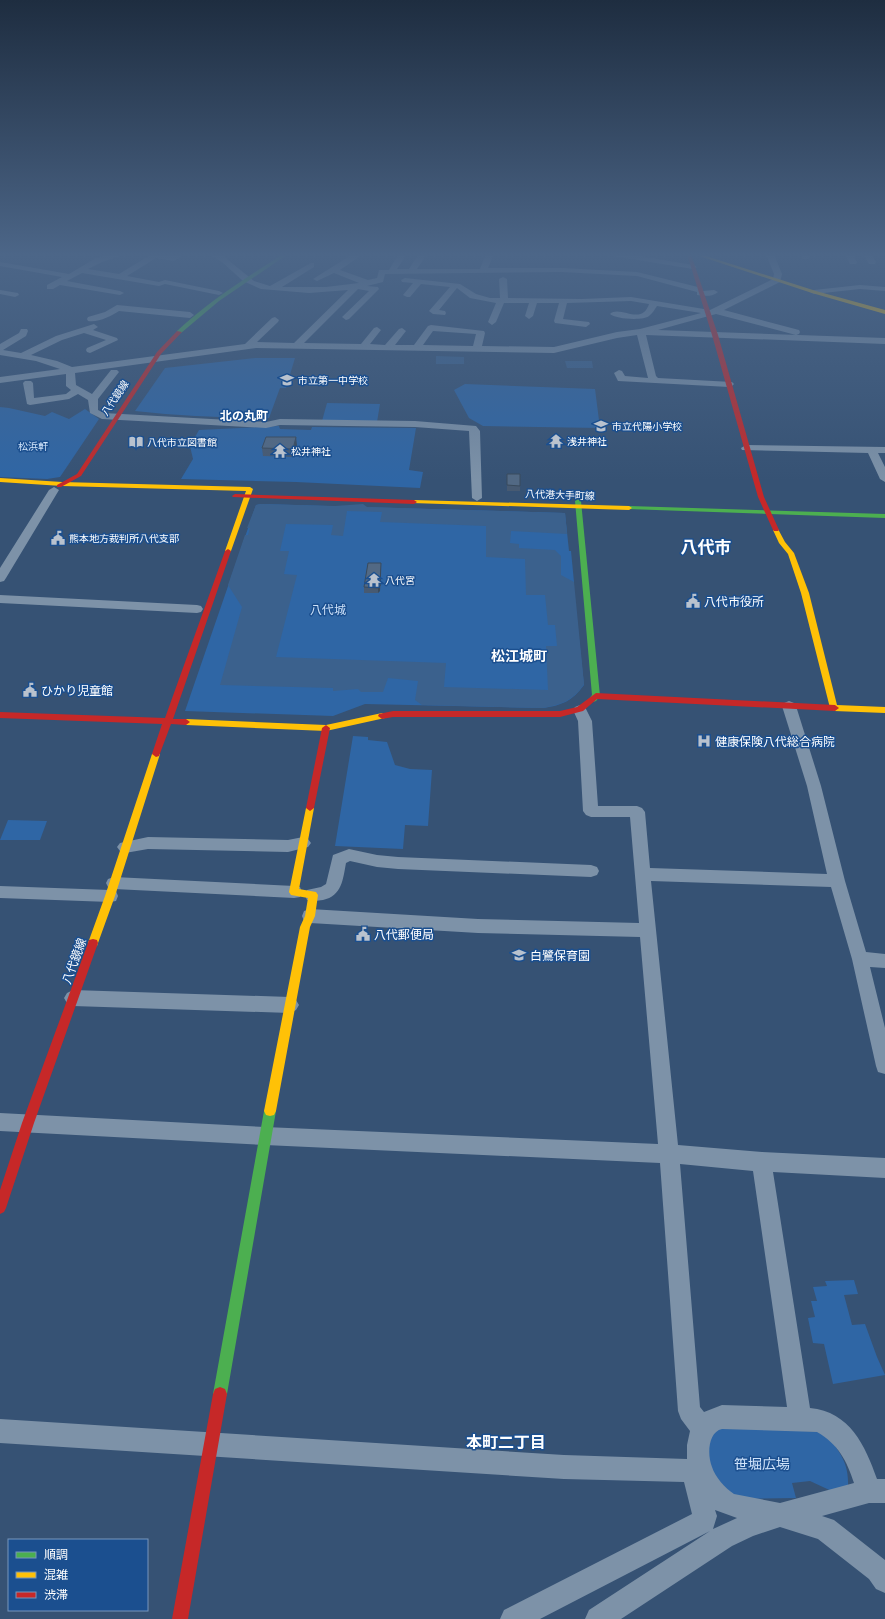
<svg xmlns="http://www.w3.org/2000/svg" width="885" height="1619" font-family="Cabin,'Noto Sans JP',sans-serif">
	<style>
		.green { fill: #2f66a5 }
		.water { fill: #3b618d; fill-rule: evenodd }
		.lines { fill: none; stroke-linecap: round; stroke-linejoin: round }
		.street { fill: #7d92a8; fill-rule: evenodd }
		.fast { fill: #4caf50; fill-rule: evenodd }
		.slow { fill: #ffc107; fill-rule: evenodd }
		.jam { fill: #c62828; fill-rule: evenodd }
		.wall { fill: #475a72 }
		.shaded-wall { fill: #394a5c }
		.building { fill: #526984; stroke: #394a5c }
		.labels { text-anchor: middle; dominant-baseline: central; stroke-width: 3; stroke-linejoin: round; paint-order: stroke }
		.far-poi-label { font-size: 10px; fill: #fff; stroke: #1b4f8f; text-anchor: start }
		.far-street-label { font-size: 10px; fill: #fff; stroke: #1b4f8f }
		.far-park-label { font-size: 10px; fill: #cfe3fa; stroke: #1b4f8f }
		.far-quarter-label { font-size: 12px; font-weight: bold; fill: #fff; stroke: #1b4f8f }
		.poi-label { font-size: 12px; fill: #fff; stroke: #1b4f8f; text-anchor: start }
		.park-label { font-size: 12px; fill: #cfe3fa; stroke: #1b4f8f }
		.street-label { font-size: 12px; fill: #fff; stroke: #1b4f8f }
		.quarter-label { font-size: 14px; font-weight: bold; fill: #fff; stroke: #1b4f8f }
		.near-park-label { font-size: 14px; fill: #cfe3fa; stroke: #1b4f8f }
		.near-neighbourhood-label { font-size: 16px; font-weight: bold; fill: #fff; stroke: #1b4f8f }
		.far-town-label { font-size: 17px; font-weight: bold; fill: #fff; stroke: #1b4f8f }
	</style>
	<rect width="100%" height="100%" fill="#365274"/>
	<path class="green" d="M255 358H295L286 388H280L269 418C224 418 180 416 135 411L165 368Z
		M465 384 595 389 600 428 483 426 469 418 454 390Z
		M327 403 380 404 377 422 322 421Z
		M0 407 9 408 45 416 52 412 69 419 85 409 99 419 60 477 47 479 0 477Z
		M279 426 280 429 311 430 312 427 416 428 409 470 423 472 420 488 296 482 181 479 193 459 190 446 199 430Z
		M261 504 565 513 569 551H571L574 582H573L584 685C572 701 563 705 543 708L365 704 333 716 185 711 256 505Z
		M353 736 368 737V740L387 742 395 765 410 769 432 770 428 826 405 825 403 849 335 846Z
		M8 820 47 821 40 840H0Z
		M854 1280 858 1294 844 1295 852 1325 865 1324 877 1357 885 1375 833 1384 824 1344 813 1343 808 1318 815 1317 811 1301H817L813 1287 827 1286 825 1281Z
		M720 1427 824 1432C838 1449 849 1462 848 1485L838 1494 810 1481 792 1483 796 1498 736 1499 709 1470V1433Z"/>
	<path class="water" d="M436 356 464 357V364H436Z
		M565 361H592L593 368H567Z
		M261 504 335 506 363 504 367 507 565 513 567 534 511 531 510 543 519 544V548L555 550 561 556V575L574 582 584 684C574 700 561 705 542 708L422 705 415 700 418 681 388 678 383 692H361L358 689 333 691V688L220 685 242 607 228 585 245 535H248L250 528H247L256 505ZM347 511 382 512 380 522 486 526V557L525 559 526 595H545L548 625H555L557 646H546L548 690 444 687 446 663 276 657 297 575 284 574 289 551H280L286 524 333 525 331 535 343 536Z"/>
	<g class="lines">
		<path class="street" d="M112 254H126L102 262 88 269 119 274 152 254 173 256 176 254H185L174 261 156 258 127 276 159 282 165 280 219 291 223 293 219 295 165 284 159 286 82 273 67 281 120 291 124 293 120 295 60 285 53 289H47V285L62 277 0 266V262L69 274 96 258Z
			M209 254 222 255 254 281 270 286 311 263H314V267L282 287H326L359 283 334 273 317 281 313 279 353 254H363L340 270 368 280 377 278 379 270H389L398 255H401L405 257 397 269H409L418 255H421L425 257 417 269H480L486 254H494L488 268H562L637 272 702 288 703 291 714 290 718 292C713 297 704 296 697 295V292L637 276 562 272 385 274 383 282 367 286 378 287 379 289 349 319 346 320 342 317 369 291 358 289 304 343 361 344 374 328 377 327 381 330 370 344 385 345 399 329 402 328 406 331 395 345H414L428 326 431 325 484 331 485 333 482 346 554 347 617 332 640 329 701 313 657 306C655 309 652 314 649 316 643 321 615 319 610 314 618 306 635 320 644 312 646 311 648 307 649 304L631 301 567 303 563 319 589 322 590 324 586 327 555 323 554 321 559 303H537L533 316 529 319 525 316 529 303H504L496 322 492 325 488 322 496 303 470 298 457 288 439 310 445 311 446 313 445 315 433 314 429 311 450 287 421 284 410 297H407L403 295 413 283 402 282 401 280 405 278 460 284 476 294 490 298H500L499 279 503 277 507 279 508 298 582 299 631 297 710 310 773 279 774 274 766 254H774L782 274 780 282 724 310 799 330 800 332 799 334 796 335 716 314 658 330 885 338V344L646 335 656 376 658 378 732 382 734 384 732 386 729 387 618 381 614 373 619 370 622 371 625 376 648 378 637 335 617 338 554 353 256 348 75 373 76 385 92 394 111 370H117L119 372 98 399V410L104 413 266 422 280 419 415 421 476 426 480 431 482 498 477 501 472 498 469 431 415 427 280 425 266 428 102 419 90 413 88 400 78 394 69 399 30 405 27 404 23 383 25 381H31L33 383 34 398 66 394 71 390 66 386V374L0 383V377L60 369 36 361 0 355V344L19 333 21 329H27L28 331 26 336 3 350 21 353 56 336 94 324 98 327 93 330 117 338 118 340 90 353 87 352 86 350 87 348 106 340 84 333 62 340 31 355 57 361 72 367 245 344 272 318 275 317 279 320 278 322 257 342 294 343 348 290 309 293 261 289 243 281 222 262ZM433 331 476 334 473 346 423 345Z
			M609 254H628L693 265 697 267 693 269 613 256Z
			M800 254H808L810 257 809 259H803Z
			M845 254H853L857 262 856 264H850Z
			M863 254H871L876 262 875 264H869Z
			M860 285 885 287V291L860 289 814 294 810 292 814 290Z
			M0 290 18 293 19 295 15 297 0 294Z
			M117 305 190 312 194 315 190 318 119 311C111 316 98 323 88 321L87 319 88 317 105 312Z
			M746 445 885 447V453H878L885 467V482L880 479 868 453 742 450 741 448Z
			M54 487 59 490 6 578 4 581 0 582V568L49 490Z
			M0 595 197 605 201 606 203 609 201 612 197 613 0 603Z
			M789 701 794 703 796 706 821 786 845 881 866 952 885 954V968L870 967 885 1028V1074L878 1072 876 1066 852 959 831 887 651 881 678 1145 762 1152 885 1158V1178L773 1172 810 1408C850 1412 865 1445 877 1479H885V1503H869L822 1516 834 1520 885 1560V1593L876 1589 869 1579 818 1539 780 1527 753 1536 732 1546 621 1619H585L589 1610 710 1531 540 1619H500L504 1610 692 1514 684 1482 564 1479 0 1443V1419L564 1455 687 1459V1445L690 1431 681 1419 678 1411 660 1163 265 1145 0 1131V1113L265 1127 658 1144 640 937 478 933 310 923 304 921 302 916 304 911 310 909 478 919 639 923 630 817H591L586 815 583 811 578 721 573 710 575 707 580 705 585 707 592 721 598 806H637L642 808 645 812 650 868 827 874 807 786 782 706 784 703ZM680 1164 753 1171 787 1407 722 1405 704 1412 700 1407ZM722 1429 817 1432C838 1444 847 1461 854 1483L780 1503 734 1494C725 1488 715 1477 712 1467 707 1455 708 1432 722 1429ZM715 1510 737 1518 713 1529 717 1516Z
			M148 837 288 840 303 837 308 839 311 843 308 847 288 852 148 849 125 853 120 851 117 847 120 843Z
			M349 849 377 855 398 857 591 865 597 867 599 871 597 875 591 877 398 869 377 867 350 861 346 863C343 879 342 896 323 900 317 901 313 901 307 900L305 895 307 890 321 887 326 884 333 855Z
			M114 877 294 886 300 887 302 892 300 897 294 898 114 889 108 887 106 883 108 879Z
			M0 886 110 890 116 891 118 896 116 901 110 902 0 898Z
			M73 990 290 997 296 1000 299 1005 296 1010 290 1013 73 1006 67 1003 64 998 67 993Z"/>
		<path class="fast" d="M283 254H288L219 301 181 333H177V331C209 301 246 278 283 254Z
			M578 499 581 501 600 696 596 701 593 702 589 699 592 695 575 501Z
			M629 506 885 514V518L627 509 626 508Z
			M270 1106 274 1107 276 1111 227 1394 225 1399 220 1401 215 1399 213 1394 264 1111 266 1107Z"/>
		<path class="slow" d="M693 254H700L816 291 885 310V314L812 293Z
			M0 478 62 482 250 487 253 489 231 551 228 553 225 551 246 491 62 486 0 482Z
			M414 500 629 506 632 508 629 510 412 503V501Z
			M776 528 778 529 785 542 794 553 809 593 837 705 885 707V713L834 711 830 708 801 593 788 554 779 543 773 530Z
			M382 713 386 716 385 718 326 731 186 725 182 722 186 719 326 725Z
			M156 751 160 754 115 896 98 943 97 946 93 947 89 946 88 943 105 896 152 754Z
			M310 805 314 808 299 889 316 892 318 895 315 916 310 927 276 1111 274 1115 270 1116 266 1115 264 1111 300 927 305 916 308 898 291 895 289 892 306 808Z"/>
		<path class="jam" d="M687 254H691L718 335 764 497 779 530 778 531H774L773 530 758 497 712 335Z
			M177 331 182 332 161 354 81 476 61 487H57V485L77 474 157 352Z
			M235 494 414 500 417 502 414 504 233 497 232 496Z
			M228 549 231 551 173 719H186L190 722 186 725 171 724 159 756 156 757 152 754 162 724 0 718V712L165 718 225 551Z
			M596 693 835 705 839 708 835 711 597 699 583 711 560 717H393L382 719 378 716 379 714 393 711H560L577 707Z
			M326 725 330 728 314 808 310 811 306 808 322 728Z
			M93 939 97 940 98 943 34 1123 6 1208 4 1212 0 1214V1190L22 1123 88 943 89 940Z
			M220 1387 225 1389 227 1394 188 1619H172L213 1394 215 1389Z"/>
	</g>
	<path class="wall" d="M297 445 294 457 263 456 262 448Z
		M507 474 520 486V491H507Z
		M381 569 380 591 378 593H364V587Z"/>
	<path class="shaded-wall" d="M296 437 297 445 294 457 293 449Z
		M381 563V569L380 591 378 593V588Z"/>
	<path class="building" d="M266 437H296L293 449 262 448Z
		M507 474H520V486L507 485Z
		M368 563H381L380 586 378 588 364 587Z"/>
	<linearGradient id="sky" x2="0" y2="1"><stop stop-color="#1e2d40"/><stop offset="0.53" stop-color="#4c6688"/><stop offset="1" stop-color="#4c6688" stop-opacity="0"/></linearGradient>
	<rect width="885" height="481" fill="url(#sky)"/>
	<defs>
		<symbol id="school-bare" viewBox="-9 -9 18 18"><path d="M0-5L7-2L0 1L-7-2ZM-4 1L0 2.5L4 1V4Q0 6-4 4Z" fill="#b9c2ce" stroke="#1b4f8f" stroke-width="2.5" paint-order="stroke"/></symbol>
		<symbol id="temple-bare" viewBox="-9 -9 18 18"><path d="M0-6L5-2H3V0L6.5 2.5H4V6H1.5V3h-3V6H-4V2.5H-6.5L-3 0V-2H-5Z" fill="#b9c2ce" stroke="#1b4f8f" stroke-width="2.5" paint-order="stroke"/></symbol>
		<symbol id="library-bare" viewBox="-9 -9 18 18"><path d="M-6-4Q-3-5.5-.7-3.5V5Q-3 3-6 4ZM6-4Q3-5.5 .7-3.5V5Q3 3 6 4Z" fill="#b9c2ce" stroke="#1b4f8f" stroke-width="2.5" paint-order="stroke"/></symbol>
		<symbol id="civic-bare" viewBox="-9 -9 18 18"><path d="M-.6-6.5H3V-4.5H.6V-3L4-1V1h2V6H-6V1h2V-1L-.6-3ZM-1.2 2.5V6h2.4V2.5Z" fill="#b9c2ce" stroke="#1b4f8f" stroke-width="2.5" paint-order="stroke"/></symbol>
		<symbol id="hospital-bare" viewBox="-9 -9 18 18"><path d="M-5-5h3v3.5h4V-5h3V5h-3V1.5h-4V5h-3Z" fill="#b9c2ce" stroke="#1b4f8f" stroke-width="2.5" paint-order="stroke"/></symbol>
	</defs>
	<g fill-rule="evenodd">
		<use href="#school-bare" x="277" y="370" width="20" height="20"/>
		<use href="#school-bare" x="591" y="416" width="20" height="20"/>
		<use href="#temple-bare" x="546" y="431" width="20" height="20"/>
		<use href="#library-bare" x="126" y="432" width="20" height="20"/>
		<use href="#temple-bare" x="270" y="441" width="20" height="20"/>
		<use href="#civic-bare" x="48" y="528" width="20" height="20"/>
		<use href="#temple-bare" x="364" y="570" width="20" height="20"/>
		<use href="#civic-bare" x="683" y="591" width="20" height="20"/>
		<use href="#civic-bare" x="20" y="680" width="20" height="20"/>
		<use href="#hospital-bare" x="694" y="731" width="20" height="20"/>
		<use href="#civic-bare" x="353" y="924" width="20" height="20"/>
		<use href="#school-bare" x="509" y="945" width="20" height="20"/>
	</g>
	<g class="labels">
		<g class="far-poi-label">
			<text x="298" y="380">市立第一中学校</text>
			<text x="612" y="426">市立代陽小学校</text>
			<text x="567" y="441">浅井神社</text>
			<text x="147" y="442">八代市立図書館</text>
			<text x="291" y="451">松井神社</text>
			<text x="69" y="538">熊本地方裁判所八代支部</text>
			<text x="385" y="580">八代宮</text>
		</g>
		<g class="far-street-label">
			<text transform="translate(115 398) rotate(-56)">八代鏡線</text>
			<text transform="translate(560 495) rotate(2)">八代港大手町線</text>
		</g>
		<g class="far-park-label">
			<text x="33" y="446">松浜軒</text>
		</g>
		<g class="far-quarter-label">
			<text x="244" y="415">北の丸町</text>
		</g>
		<g class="poi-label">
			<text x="704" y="601">八代市役所</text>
			<text x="41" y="690">ひかり児童館</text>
			<text x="715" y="741">健康保険八代総合病院</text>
			<text x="374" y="934">八代郵便局</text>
			<text x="530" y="955">白鷺保育園</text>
		</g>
		<g class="park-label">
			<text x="328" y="609">八代城</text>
		</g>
		<g class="street-label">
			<text transform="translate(74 961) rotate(-70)">八代鏡線</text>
		</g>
		<g class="quarter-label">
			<text x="519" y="656">松江城町</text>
		</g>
		<g class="near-park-label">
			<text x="762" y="1464">笹堀広場</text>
		</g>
		<g class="near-neighbourhood-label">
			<text x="506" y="1442">本町二丁目</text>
		</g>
		<g class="far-town-label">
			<text x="706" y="547">八代市</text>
		</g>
	</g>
	<rect x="8" y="1539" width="140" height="72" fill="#1b4f8f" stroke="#7695bc"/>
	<rect x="16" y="1552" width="20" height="6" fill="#4caf50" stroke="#7695bc"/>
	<text x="44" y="1559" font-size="12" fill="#ffffff">順調</text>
	<rect x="16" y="1572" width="20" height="6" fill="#ffc107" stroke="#7695bc"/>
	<text x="44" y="1579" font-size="12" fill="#ffffff">混雑</text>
	<rect x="16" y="1592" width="20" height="6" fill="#c62828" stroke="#7695bc"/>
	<text x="44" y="1599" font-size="12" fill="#ffffff">渋滞</text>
</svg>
